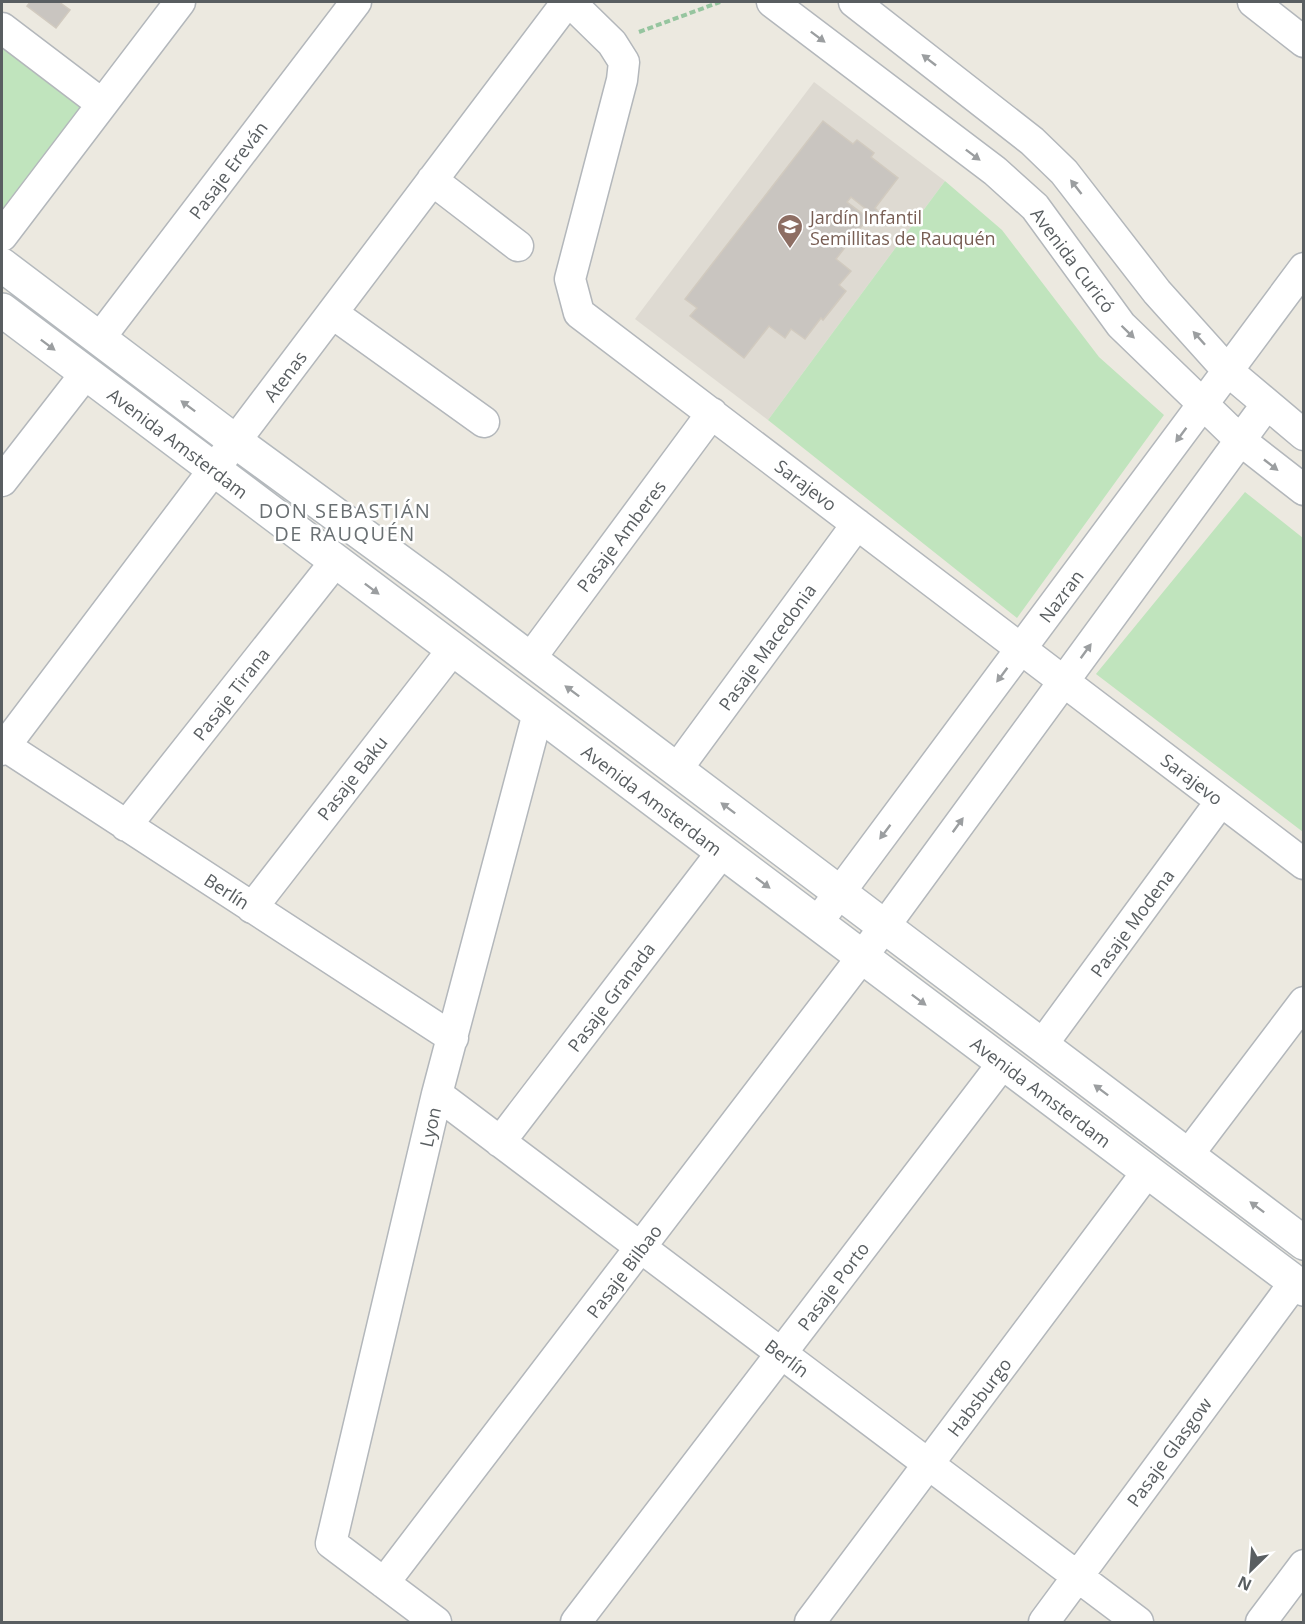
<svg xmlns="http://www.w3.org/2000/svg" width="1305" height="1624" font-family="'Open Sans',sans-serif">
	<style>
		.education { fill: #dedad2 }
		.green { fill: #c0e4bd }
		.building { fill: #c9c5c0; stroke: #d1cabf; stroke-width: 1.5 }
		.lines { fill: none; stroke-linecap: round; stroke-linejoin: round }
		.street-casing { stroke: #b3b7bb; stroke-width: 33 }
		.secondary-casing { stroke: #b4b9bd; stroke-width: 36 }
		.path { stroke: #96c59f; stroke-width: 4; stroke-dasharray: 6 3; stroke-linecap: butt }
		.street { stroke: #fff; stroke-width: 30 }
		.secondary { stroke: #fff; stroke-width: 33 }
		.oneway { fill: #9b9ea0 }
		.labels { text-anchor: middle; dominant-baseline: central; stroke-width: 5; stroke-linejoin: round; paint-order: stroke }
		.street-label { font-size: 18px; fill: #595e61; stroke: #fff }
		.education-label { font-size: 18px; fill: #785e54; stroke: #fff; text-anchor: start }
		.neighbourhood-label { font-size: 20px; letter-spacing: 1.5px; fill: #6a7073; stroke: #fff }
	</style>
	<rect width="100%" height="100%" fill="#ece9e0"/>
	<path class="education" d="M814 82 945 181 768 420 635 319Z"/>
	<path class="green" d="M2 41 87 106 2 216Z
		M945 181 1002 230 1099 357 1164 415 1017 618 768 420Z
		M1245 492 1303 538V832L1096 674Z"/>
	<path class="building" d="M30 2H59L70 10 56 28 27 6Z
		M823 121 853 144 857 140 874 153 871 157 898 178 875 208 879 212 876 217 851 197 847 202 868 218 836 259 851 271 839 285 846 291 823 320 821 318 805 339 791 329 785 338 769 326 744 358 690 316 697 308 685 299Z"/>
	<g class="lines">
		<defs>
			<path id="street" d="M570 2 612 43 624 62 622 80 570 279 579 313 1304 864
				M772 2 995 171 1035 207 1121 325 1240 440 1304 490
				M854 2 1032 141 1064 172 1157 292 1228 371 1304 435
				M1253 2 1304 42
				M2 28 102 104
				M432 180 518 246
				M2 236 180 2
				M332 313 484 422
				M99 339 356 2
				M2 481 86 373
				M530 659 712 413
				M2 744 453 1038
				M2 750 567 2
				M677 769 857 524
				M126 826 335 562
				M252 908 453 649
				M817 923 1304 268
				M1042 1045 1221 801
				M437 1094 1138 1622
				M500 1142 722 852
				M1188 1155 1304 1002
				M384 1583 862 957 1266 405
				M436 1622 331 1543 437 1094 538 713
				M576 1622 1003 1063
				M810 1622 1147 1172
				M1044 1622 1295 1282
				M1261 1622 1304 1565"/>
			<path id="secondary" d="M2 265 235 441 436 588 1304 1243
				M2 310 1304 1289"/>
		</defs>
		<use href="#street" class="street-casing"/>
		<use href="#secondary" class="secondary-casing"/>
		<path class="path" d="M639 32 720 2"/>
		<use href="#street" class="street"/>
		<use href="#secondary" class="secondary"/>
	</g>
	<defs><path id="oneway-solid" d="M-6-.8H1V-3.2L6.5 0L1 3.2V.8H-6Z" transform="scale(1.5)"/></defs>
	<g class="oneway">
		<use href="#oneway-solid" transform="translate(818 37) rotate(37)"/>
		<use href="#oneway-solid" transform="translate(929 60) rotate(-142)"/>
		<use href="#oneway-solid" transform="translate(973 155) rotate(37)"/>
		<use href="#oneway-solid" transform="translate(1076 187) rotate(-128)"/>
		<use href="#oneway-solid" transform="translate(1128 332) rotate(44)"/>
		<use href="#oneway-solid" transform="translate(1199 338) rotate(-132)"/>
		<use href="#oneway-solid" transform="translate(48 345) rotate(37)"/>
		<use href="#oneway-solid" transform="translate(188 406) rotate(-143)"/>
		<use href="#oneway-solid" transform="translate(1181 435) rotate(127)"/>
		<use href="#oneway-solid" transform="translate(1271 465) rotate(38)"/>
		<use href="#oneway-solid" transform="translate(372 589) rotate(37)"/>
		<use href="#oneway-solid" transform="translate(1086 651) rotate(-54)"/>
		<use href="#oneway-solid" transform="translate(1002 675) rotate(127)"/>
		<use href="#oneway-solid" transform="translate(572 691) rotate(-143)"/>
		<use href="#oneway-solid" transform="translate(728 808) rotate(-143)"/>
		<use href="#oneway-solid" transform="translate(958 825) rotate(-54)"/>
		<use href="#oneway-solid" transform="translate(885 832) rotate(127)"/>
		<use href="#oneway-solid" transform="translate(763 883) rotate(37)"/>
		<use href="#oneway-solid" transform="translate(919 1000) rotate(37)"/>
		<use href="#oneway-solid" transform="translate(1101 1090) rotate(-143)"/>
		<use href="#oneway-solid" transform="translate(1257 1207) rotate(-143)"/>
	</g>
	<defs>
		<symbol id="school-pin" viewBox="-11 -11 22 30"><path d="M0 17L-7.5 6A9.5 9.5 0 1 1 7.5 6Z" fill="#8d6e63" stroke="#fff"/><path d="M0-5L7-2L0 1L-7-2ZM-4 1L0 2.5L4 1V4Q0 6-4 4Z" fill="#fff"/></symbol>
	</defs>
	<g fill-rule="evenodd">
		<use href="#school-pin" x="775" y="212" width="30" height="40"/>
	</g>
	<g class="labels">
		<g class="street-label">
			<text transform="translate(228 170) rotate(-53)">Pasaje Ereván</text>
			<text transform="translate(1073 260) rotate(53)">Avenida Curicó</text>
			<text transform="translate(285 376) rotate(-53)">Atenas</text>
			<text transform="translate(178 443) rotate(37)">Avenida Amsterdam</text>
			<text transform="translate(806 485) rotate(37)">Sarajevo</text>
			<text transform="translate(621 536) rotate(-53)">Pasaje Amberes</text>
			<text transform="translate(1061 596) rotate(-53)">Nazran</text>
			<text transform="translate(767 647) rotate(-54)">Pasaje Macedonia</text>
			<text transform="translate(231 694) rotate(-52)">Pasaje Tirana</text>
			<text transform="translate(352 778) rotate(-52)">Pasaje Baku</text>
			<text transform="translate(1192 779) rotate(37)">Sarajevo</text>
			<text transform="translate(652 800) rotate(37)">Avenida Amsterdam</text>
			<text transform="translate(227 891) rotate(33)">Berlín</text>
			<text transform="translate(1132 923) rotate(-54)">Pasaje Modena</text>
			<text transform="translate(611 997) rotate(-53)">Pasaje Granada</text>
			<text transform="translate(1041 1092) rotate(37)">Avenida Amsterdam</text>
			<text transform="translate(430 1127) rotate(-77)">Lyon</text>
			<text transform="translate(624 1271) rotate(-53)">Pasaje Bilbao</text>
			<text transform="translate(833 1286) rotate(-53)">Pasaje Porto</text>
			<text transform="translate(787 1358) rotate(37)">Berlín</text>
			<text transform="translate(979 1397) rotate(-53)">Habsburgo</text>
			<text transform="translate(1169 1452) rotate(-54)">Pasaje Glasgow</text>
		</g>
		<g class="education-label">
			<text x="810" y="217">Jardín Infantil<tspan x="810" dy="21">Semillitas de Rauquén</tspan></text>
		</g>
		<g class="neighbourhood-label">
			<text x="345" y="510">DON SEBASTIÁN<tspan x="345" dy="23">DE RAUQUÉN</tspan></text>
		</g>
	</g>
	<rect width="1305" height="1624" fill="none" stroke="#595e61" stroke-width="6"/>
	<g transform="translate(1251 1570) rotate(205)" stroke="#ffffff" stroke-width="4.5" paint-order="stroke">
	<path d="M0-4.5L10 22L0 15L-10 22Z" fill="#595e61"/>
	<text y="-9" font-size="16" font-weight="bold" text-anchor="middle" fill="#595e61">N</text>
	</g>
</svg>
